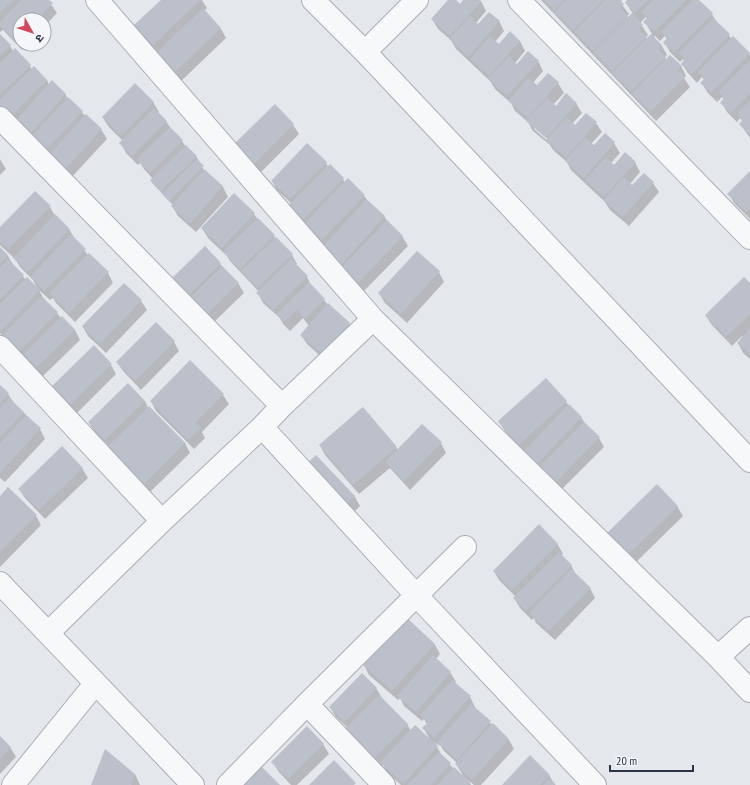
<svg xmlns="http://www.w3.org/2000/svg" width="750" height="785" font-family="'PT Sans Narrow','Noto Sans Devanagari',sans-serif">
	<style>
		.shadow { fill: #0003; fill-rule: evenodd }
		.building { fill: #bbc0ca }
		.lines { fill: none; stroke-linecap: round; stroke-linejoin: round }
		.street-casing { stroke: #a9aeb7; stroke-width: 24 }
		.street { stroke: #f7f8fa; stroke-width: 22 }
	</style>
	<rect width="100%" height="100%" fill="#e4e7ec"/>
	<path class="shadow" d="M0 0H48L57 13 44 27V20H20V44H27L22 50 3 30 0 32Z
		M162 0H202L207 8 204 11 221 29 226 38 179 83 158 53 141 35 135 25Z
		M449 0H454L460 5 465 0H479L481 1 486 11 476 23 478 25 499 21 504 31 495 42 499 45 520 41 525 51 515 63 517 65 538 61 543 71 533 83 538 87 548 75 558 83 564 93 553 105 556 107 576 103 582 113 572 124 575 126 586 114 596 123 602 132 591 144 594 147 605 134 614 143 620 153 611 163 614 166 635 162 640 172 630 184 632 186 644 174 653 183 659 192 629 226 610 210 605 202 571 170 567 162 553 150 550 145 533 131 528 122 515 111 511 103 495 89 490 81 456 49 451 40 438 29 432 19ZM534 126 550 141 549 142 534 129Z
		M541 0H622L620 2 629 14 627 16 628 19 633 14 626 3 628 0H697L712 14 717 23 732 39 750 55V138L740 124 743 122 740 118 737 122 727 112 722 103 724 100 722 97 717 102 707 92 702 83 704 80 702 77 697 83 688 73 682 64 685 61 683 59 680 62 670 52 665 43 667 40 665 36 660 41 655 36 653 38 662 46 667 55 665 57 666 60 681 66 686 76 684 78 690 87 656 121ZM646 17 647 20 645 22 652 34 647 39 646 37 648 35 640 23Z
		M0 36 10 46 13 51 30 66 32 70 47 80 49 85 65 94 68 99 82 112 85 116 101 129 107 139 68 181 0 110Z
		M153 102 159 112 158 113 166 121 171 129 182 141 186 147 196 156 205 172 223 187 228 197 196 232 178 216 172 206 173 205 154 185 151 181 153 179 144 169 140 163 138 165 126 153 121 143 123 141 109 127 103 118Z
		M275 106 293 125 299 134 258 175 239 156Z
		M0 159 6 169 0 175Z
		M326 162 328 167 343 179 345 182 348 180 364 196 368 201 384 216 388 222 402 236 408 246 364 291 349 277 308 230 292 204 277 190 272 181Z
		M750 172V219L734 203 729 194Z
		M50 207 55 216 69 229 75 239 88 255 108 273 113 283 75 322 56 303 53 298 50 300 39 290 45 301 57 313 61 318 75 330 80 340 43 376 30 363 27 358 24 362 0 333V248L8 256 14 266 26 280 37 288 33 280 20 267 15 259 0 245V228Z
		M254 214 258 220 292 255 297 264 296 265 307 277 312 287 324 300 328 305 349 324 355 333 328 363 307 344 301 335 309 326 303 318 290 331 283 324 280 318 263 303 258 293 259 292 230 261 227 256 208 238 202 228Z
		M205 248 238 283 244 293 210 326 177 290Z
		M439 272 444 282 407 323 385 303 379 293Z
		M750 284V359L743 353 738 343 743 338 742 336 732 346 712 325 706 316Z
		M141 301 147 310 106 353 88 336 83 327Z
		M174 342 179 351 141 390 123 371 117 362Z
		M190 362 223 395 229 404 202 432 205 438 194 449 156 411 151 401Z
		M111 365 116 374 74 416 56 399Z
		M0 387 8 394 14 403 40 429 45 439 5 482 0 478Z
		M145 401 148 408 185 443 190 453 148 494 109 446 95 432 89 423Z
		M566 402 569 406 581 417 586 425 599 438 604 447 559 492 505 431 499 422Z
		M362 408 398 450 441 443 446 453 410 490 390 468 359 494 325 455 320 445Z
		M316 456 355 497 360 506 350 516Z
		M82 468 88 478 45 519 25 498 19 489Z
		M0 497 36 516 41 525 0 567Z
		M677 506 683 516 629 569 608 548Z
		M539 526 558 545 563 554 561 556 571 565 576 575 590 588 595 598 555 640 536 623 534 618 532 620 520 608 514 598 516 597 499 580 494 571Z
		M406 619 435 645 440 654 436 659 450 672 456 682 454 683 470 697 475 707 474 708 509 740 514 749 481 785H474L468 780 471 785H401L387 772 383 765 380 768 348 728 336 717 330 707 376 688 382 698 407 724 411 731 430 739 423 728 427 724 424 719 422 721 404 706 400 698 398 700 369 675 364 665ZM435 743 441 746 444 751 457 763 456 764 464 777 453 768 442 756Z
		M0 738 10 747 16 757 0 774Z
		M323 744 329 754 297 785H291L278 771 273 762Z
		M135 774 140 785H92Z
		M549 775 555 785H504Z"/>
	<path class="building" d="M0 0H14L0 13Z
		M21 0H49L53 3 36 20H20V37L16 41 0 26V22Z
		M161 0H200L153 45 134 25Z
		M448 0H456L460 4 463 0 482 1 450 36 431 19Z
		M544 0H564L554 10Z
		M566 0H603L573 30 554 12Z
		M605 0H620L624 4 620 8 628 16 593 51 574 32Z
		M627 0H648L635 13 625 3Z
		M653 0H686L654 32 643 22 647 18 641 12Z
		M693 0H699L713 13 674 53 663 43 667 38 661 32Z
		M203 8 221 28 173 74 154 55Z
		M489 12 500 21 468 57 449 39 470 16 478 24Z
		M632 13 643 25 639 29 647 36 612 71 593 52Z
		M713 18 730 34 692 74 681 64 685 59 679 53Z
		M510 31 520 41 489 76 470 59 490 36 499 44Z
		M0 34 11 45 0 56Z
		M651 34 662 45 658 49 666 57 631 91 612 73Z
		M733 36 750 53 711 93 700 83 705 78 698 72Z
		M15 48 31 65 0 95V63Z
		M528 51 539 61 507 96 488 79 509 56 517 64Z
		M670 55 682 66 678 70 685 77 650 112 632 93Z
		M750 60V93L731 113 720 103 724 98 718 92Z
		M34 66 47 80 9 118 0 108V100Z
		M548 73 559 82 528 118 508 101 528 78 537 85Z
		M52 80 66 94 30 134 16 120Z
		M135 83 154 102 121 136 102 117Z
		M566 93 577 103 546 138 526 121 547 98 556 106Z
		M68 97 83 111 45 151 30 138Z
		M750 100V135L739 124 743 120 737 114Z
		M275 104 294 124 252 166 232 146Z
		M154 108 167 121 132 156 119 143Z
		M586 113 597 122 566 158 546 140 567 117 575 125Z
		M86 114 102 129 62 173 46 158Z
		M170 127 183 140 150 173 137 159Z
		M605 133 615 142 584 178 565 161 585 138 594 145Z
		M307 143 327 162 290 199 271 181Z
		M186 145 197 156 161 191 150 180Z
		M625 152 636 162 604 197 585 180 606 157 614 165Z
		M197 159 204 166 169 201 162 194Z
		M330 164 344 178 302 221 287 207Z
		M204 169 223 186 190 224 171 206Z
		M750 171V209L746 212 727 194Z
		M644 173 654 182 623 217 603 200 624 177 632 185Z
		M348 178 365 195 322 240 304 224Z
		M35 191 51 206 8 249 0 242V227Z
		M234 193 255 213 222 248 201 228Z
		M366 199 385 216 341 265 322 248Z
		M55 214 70 229 28 272 13 258Z
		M258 218 275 235 240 269 223 252Z
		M387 220 403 236 358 283 342 267Z
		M71 234 86 249 44 291 30 277Z
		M276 237 293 254 257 288 241 271Z
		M205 246 221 263 187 297 170 280Z
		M0 247 8 255 0 264Z
		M417 251 440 271 401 314 378 293Z
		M89 253 109 272 69 313 49 293Z
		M8 259 24 275 0 300V268Z
		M291 259 308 276 273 310 256 293Z
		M222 266 239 283 204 317 188 300Z
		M27 277 40 290 1 331 0 329V304Z
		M744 277 750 283V314L726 337 705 315Z
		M309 282 325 299 305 319 297 310 284 322 276 314Z
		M124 283 142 300 100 344 82 326Z
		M41 296 58 312 18 353 1 337Z
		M328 303 350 323 322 354 300 335Z
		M62 316 75 330 37 367 24 354Z
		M156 322 175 341 135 381 116 362Z
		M750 328V355L737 343Z
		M94 345 112 364 68 407 49 389Z
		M190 360 224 394 195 423 201 428 188 440 150 401Z
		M546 378 567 401 519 445 498 421Z
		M128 383 145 401 105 440 88 422Z
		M0 385 9 393 0 403Z
		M9 398 24 412 0 438V408Z
		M569 404 582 417 531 470 518 457Z
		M149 406 185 443 142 486 105 449Z
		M363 407 397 447 353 485 319 445Z
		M26 415 41 428 0 473V443Z
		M584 422 600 437 554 484 538 468Z
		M422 424 442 442 404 481 385 462Z
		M62 446 83 468 39 510 18 489Z
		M316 455 355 496 344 507 305 465Z
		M657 484 678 506 623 560 602 538Z
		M8 487 37 515 0 552V496Z
		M539 524 558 544 512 590 493 571Z
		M559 552 572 565 526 611 513 598Z
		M571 569 591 588 549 631 529 613Z
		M406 617 435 644 392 691 363 665Z
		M433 655 451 672 416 712 397 696Z
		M362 673 377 688 345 722 329 707Z
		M452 680 471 696 434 738 422 728 428 722 420 715Z
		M379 695 408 724 374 759 344 730Z
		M471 704 491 721 457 760 437 742Z
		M493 723 509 739 472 780 455 764Z
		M415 725 438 746 403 784 380 762Z
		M307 726 324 744 288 779 271 762Z
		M0 736 11 747 0 759Z
		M105 749 135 774 131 785H91Z
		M439 752 451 763 431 785H407Z
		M530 755 550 775 540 785H502Z
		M334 760 356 783 354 785H309Z
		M259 764 280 785H238Z
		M454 767 470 782 468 785H437Z
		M549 778 556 785H543Z"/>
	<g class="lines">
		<defs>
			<path id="street" d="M97 0 373 319 718 657
				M313 0 365 52 750 461
				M519 0 750 238
				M365 52 417 0
				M0 118 282 406
				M0 347 162 521
				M262 427 416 595 595 785
				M0 583 193 785
				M750 628 718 657 750 691
				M48 633 162 521 262 427 282 406 373 319
				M307 704 384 785
				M13 785 95 684
				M228 785 307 704 465 547"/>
		</defs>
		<use href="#street" class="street-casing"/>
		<use href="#street" class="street"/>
	</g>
	<g transform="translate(32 32) rotate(129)"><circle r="19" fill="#f4f6f9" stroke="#a4a8b1"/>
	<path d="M0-3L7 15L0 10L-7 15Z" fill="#d1495b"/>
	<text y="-6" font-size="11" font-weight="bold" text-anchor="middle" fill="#2b3445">उ</text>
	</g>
	<path d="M610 765v6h83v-6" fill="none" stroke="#2b3445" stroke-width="2"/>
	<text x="616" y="765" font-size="12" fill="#2b3445" stroke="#f4f6f9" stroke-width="3" paint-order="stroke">20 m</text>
</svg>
